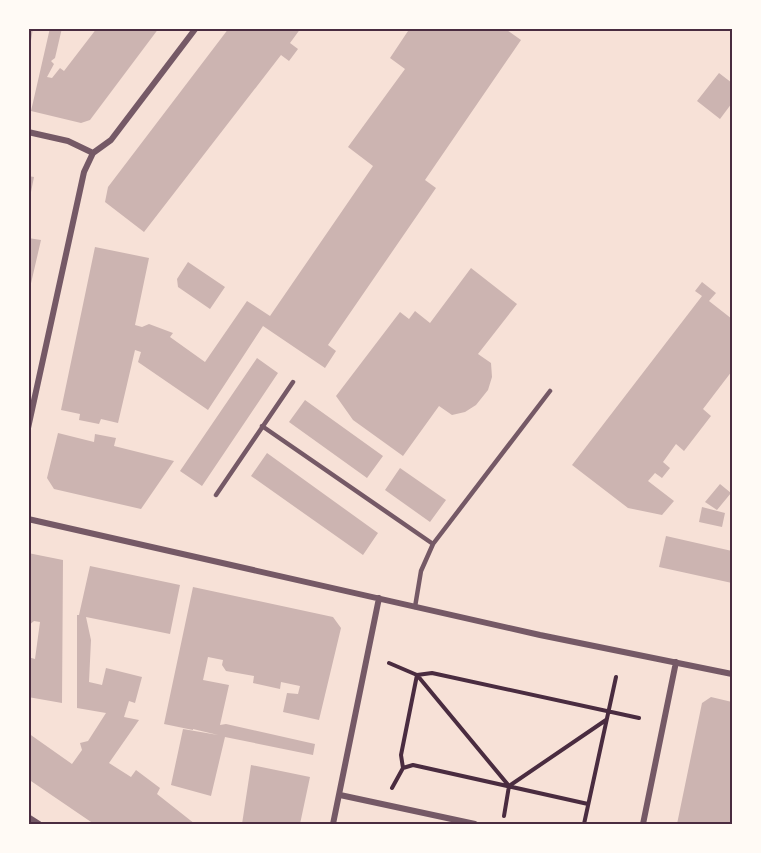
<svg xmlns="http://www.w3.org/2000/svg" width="761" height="853" font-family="Roboto,sans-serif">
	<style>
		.building { fill: #ccb4b1 }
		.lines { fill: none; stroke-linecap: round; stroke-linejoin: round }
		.path { stroke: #4a2c40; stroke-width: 4 }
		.service { stroke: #755966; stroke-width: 4.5 }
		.minor { stroke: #755966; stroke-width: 6 }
		.neatline { fill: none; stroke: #4a2c40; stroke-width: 2 }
	</style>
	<rect width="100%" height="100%" fill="#f7e1d7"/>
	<path class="building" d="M28 28H33L30 47H28Z
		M50 28H62L55 58 51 61 54 64 47 77 52 78 60 68 64 71 97 28H159L90 120 81 123 31 111Z
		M229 28H301L290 43 298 49 289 61 281 55 144 232 105 202 108 187Z
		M410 28H504L521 40 425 180 436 188 328 345 336 351 325 368 263 326 208 410 138 362 141 352 135 350 118 423 101 419 99 424 79 420 80 414 61 410 95 247 149 258 135 325 142 327 149 324 173 333 170 337 205 362 247 301 270 316 373 166 348 147 405 69 390 58Z
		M719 73 732 83V103L720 119 697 101Z
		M28 176 34 177 30 197 28 196Z
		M28 238 41 240 29 292H28Z
		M188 262 225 287 210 309 178 287 177 279Z
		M471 268 517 304 478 354 491 363 492 377 488 390 476 405 465 412 452 415 439 406 403 456 353 420 336 396 400 312 409 319 415 311 430 323Z
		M702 282 716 293 709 301 732 319V371L703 409 711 416 684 451 676 444 663 462 670 468 662 478 655 473 648 481 674 501 662 515 628 508 572 465 702 296 695 291Z
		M257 358 278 373 202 486 180 471Z
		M305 400 383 456 367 478 289 422Z
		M58 433 94 442 95 434 116 438 114 446 174 461 141 509 54 489 47 478Z
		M267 453 378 533 363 555 251 476Z
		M400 468 446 500 430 522 385 490Z
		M720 484 731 493 717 510 705 502Z
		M702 507 725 513 722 527 699 522Z
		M666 536 732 551V583L659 567Z
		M28 553 63 560 62 703 28 697V657L35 659 40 622 34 621 28 626Z
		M90 566 180 585 170 634 86 617 91 640 89 682 102 685 106 668 142 677 135 703 129 701 124 717 139 720 109 763 131 777 136 770 160 788 157 794 195 824H94L28 779V733L72 764 82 750 80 743 88 741 106 713 77 708V615H79Z
		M193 587 333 617 341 628 319 720 283 712 287 693 298 694 300 686 281 682 280 689 253 683 254 676 226 671 222 665 223 660 208 657 203 680 229 685 220 725 226 724 315 744 313 755 225 737 211 796 171 785 183 729 218 735 193 729V730L164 724Z
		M711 697 732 702V824H677L702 703Z
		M251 765 310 777 300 824H242Z"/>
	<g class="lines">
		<path class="path" d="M389 663 417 675 432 673 639 718
			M417 675 509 786 606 720
			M403 768 413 765 588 804
			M392 788 403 768 401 755 417 675
			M504 816 509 786
			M584 824 616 677"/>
		<path class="service" d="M262 426 433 544
			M216 495 293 382
			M415 607 421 571 433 544 550 391"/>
		<path class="minor" d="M28 132 68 141 93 153
			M28 428 84 172 93 153 111 140 196 28
			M28 519 540 635 732 674
			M340 795 475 824
			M28 817 39 824
			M333 824 379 598
			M643 824 676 662"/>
	</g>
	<rect width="761" height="853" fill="none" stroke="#fffaf5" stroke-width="60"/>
	<rect x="30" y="30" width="701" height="793" class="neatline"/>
</svg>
